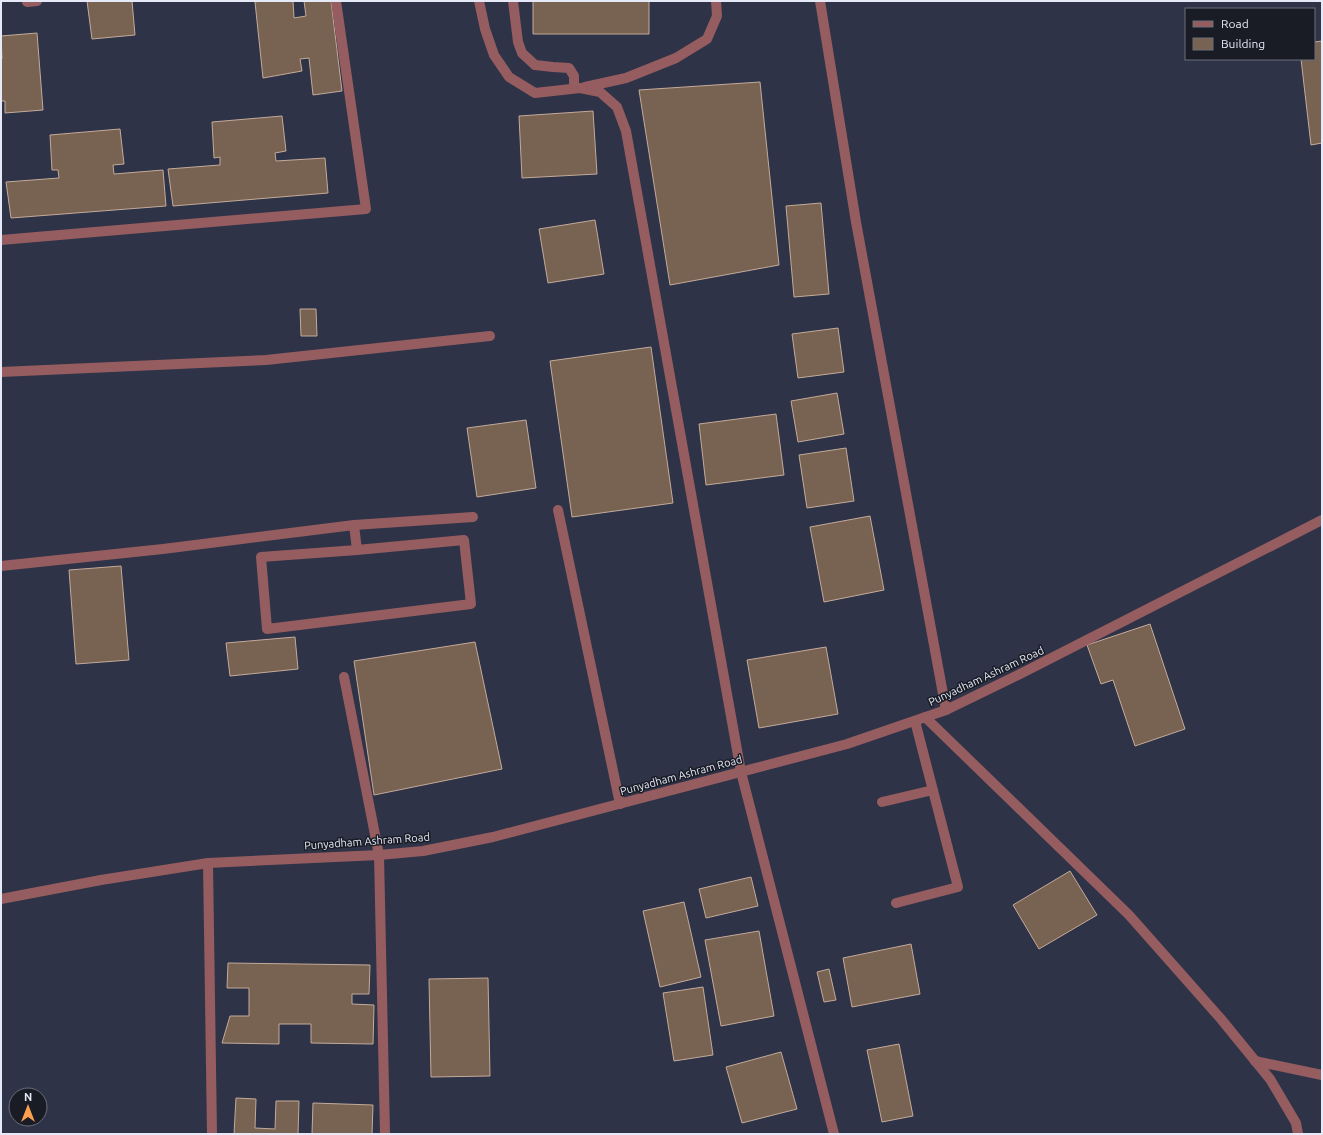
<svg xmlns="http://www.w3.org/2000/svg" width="1323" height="1135" font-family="Ubuntu,sans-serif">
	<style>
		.building { fill: #786252; stroke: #c4ab9a }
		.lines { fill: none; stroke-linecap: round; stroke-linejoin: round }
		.service { stroke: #955d5f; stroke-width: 10 }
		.minor { stroke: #955d5f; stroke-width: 10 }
		.tertiary { stroke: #955d5f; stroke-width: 10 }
		.labels { text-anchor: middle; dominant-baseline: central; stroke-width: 3; stroke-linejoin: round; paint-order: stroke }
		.street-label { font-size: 11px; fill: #e6e9f7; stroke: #191c25 }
	</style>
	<rect width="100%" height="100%" fill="#2e3348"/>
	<path class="building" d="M87 1H132L135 35 92 39Z
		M261 1H293L294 18 306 16 304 1H331L342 91 313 95 309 58 300 59 302 71 263 78 255 2Z
		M533 1H649V34H533Z
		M37 33 43 110 5 113V101H1V59H2L1 36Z
		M1322 41V143L1311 145 1301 59H1314V42Z
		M760 82 779 265 670 285 639 90Z
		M593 111 597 174 522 178 519 116Z
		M282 116 286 151 275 153 276 161 325 158 328 193 173 206 168 169 220 165V157L214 158 212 122Z
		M120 129 124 164 113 165 114 174 163 170 166 206 11 218 6 182 59 178 58 170H52L50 135Z
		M821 203 829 294 794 297 786 206Z
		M595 220 604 274 548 283 539 229Z
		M300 309H316L317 336H301Z
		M838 328 844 372 798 378 792 334Z
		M651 347 673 503 572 517 550 361Z
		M837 393 844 434 798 442 791 401Z
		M776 414 784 475 706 485 699 424Z
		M526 420 536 488 477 497 467 428Z
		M846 448 854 501 807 508 799 455Z
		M870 516 884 590 824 602 810 527Z
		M121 566 129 660 76 664 69 570Z
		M1150 624 1185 729 1135 746 1113 680 1101 684 1087 645Z
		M295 637 298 669 230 676 226 643Z
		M475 642 502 769 374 795 354 661Z
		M826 647 838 714 759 728 747 660Z
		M1070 871 1097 915 1039 949 1013 905Z
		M751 877 758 906 706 918 699 889Z
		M684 902 701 977 660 987 643 911Z
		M759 931 774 1016 721 1026 705 940Z
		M911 944 920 994 852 1007 843 958Z
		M228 963 370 965 369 994H352V1004L374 1005 373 1044 311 1043V1024H279V1044L222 1043 230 1016H249V988H227Z
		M829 969 836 1000 824 1002 817 972Z
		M488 978 490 1076 431 1077 429 979Z
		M703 987 713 1055 674 1061 663 993Z
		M899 1044 913 1116 882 1122 867 1050Z
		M781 1052 797 1109 742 1123 726 1067Z
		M236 1098 256 1099 255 1128 275 1129 276 1101H299L298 1134H234Z
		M313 1103 373 1105 372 1134H312Z"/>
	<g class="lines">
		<path class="service" d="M27 2 37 1
			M1 240 366 209 336 1
			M882 802 933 790
			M896 903 958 887 915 721
			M1255 1061 1322 1075"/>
		<path class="minor" d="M479 1 485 29 494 55 509 77 535 93 580 88 600 92 617 107 626 131 741 772 834 1134
			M513 1 518 42 522 53 535 65 553 67 569 68 574 76V88
			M820 1 856 222 946 710
			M585 87 626 78 676 58 707 39 717 16 716 1
			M1 372 266 360 490 336
			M558 510 620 804
			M354 525 357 550 261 557 267 629 471 604 464 540 357 550
			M1 566 163 549 354 525 473 517
			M344 677 379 855 385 1134
			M925 717 1129 915 1221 1019 1270 1079 1296 1123 1298 1134
			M208 863 212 1134"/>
		<path class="tertiary" d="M1 899 101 880 208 863 379 855 423 851 493 837 847 744 946 710 1022 673 1322 520"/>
	</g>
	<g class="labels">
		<g class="street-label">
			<text transform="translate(986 676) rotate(-25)">Punyadham Ashram Road</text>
			<text transform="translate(681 775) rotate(-15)">Punyadham Ashram Road</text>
			<text transform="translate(367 841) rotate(-4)">Punyadham Ashram Road</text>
		</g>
	</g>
	<rect width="1323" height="1135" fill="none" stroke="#e6e9f7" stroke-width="4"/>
	<rect x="1185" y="8" width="130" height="52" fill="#191c25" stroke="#6b6e79"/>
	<rect x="1193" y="21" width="20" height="6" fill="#955d5f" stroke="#6b6e79"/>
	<text x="1221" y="28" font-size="12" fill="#e6e9f7">Road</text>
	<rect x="1193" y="38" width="20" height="12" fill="#786252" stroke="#6b6e79"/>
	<text x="1221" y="48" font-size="12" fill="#e6e9f7">Building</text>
	<g transform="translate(28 1107)"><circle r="19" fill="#191c25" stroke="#6b6e79"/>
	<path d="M0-3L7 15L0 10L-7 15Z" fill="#fb9e50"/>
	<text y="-6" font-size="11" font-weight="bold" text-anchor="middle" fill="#e6e9f7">N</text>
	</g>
</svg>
